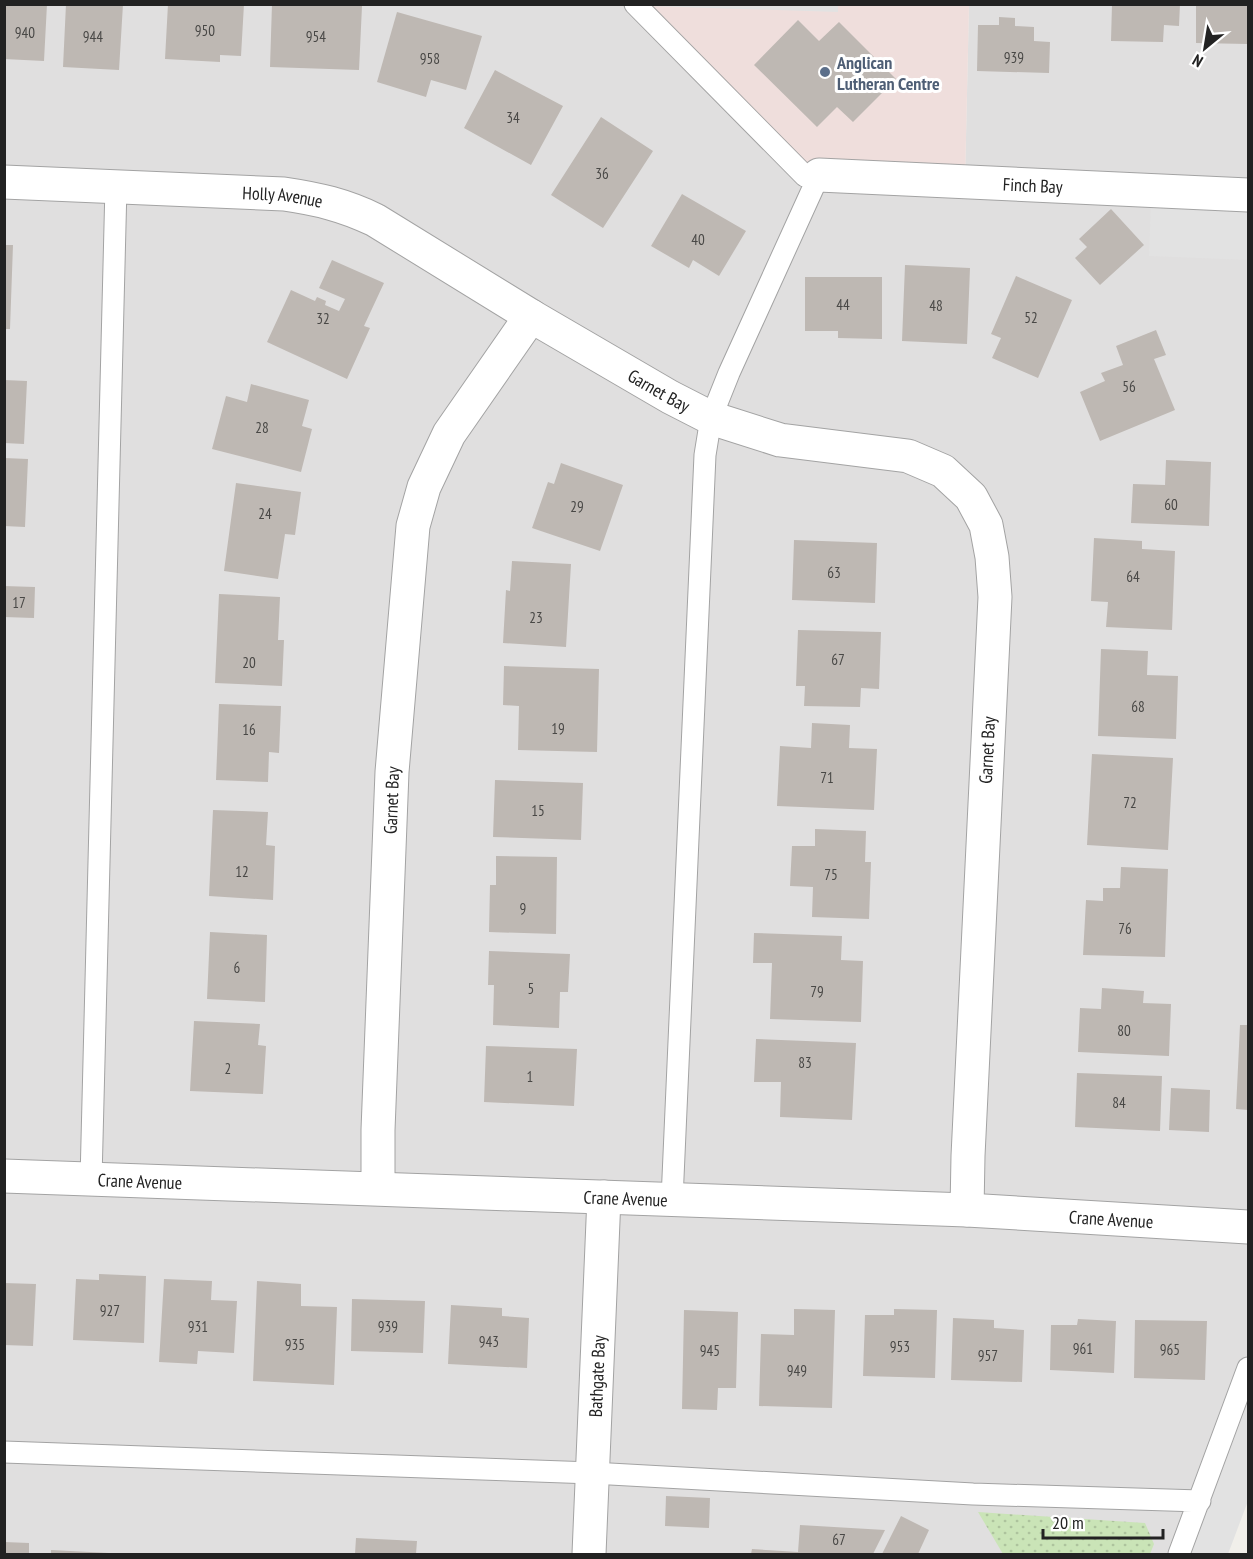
<svg xmlns="http://www.w3.org/2000/svg" width="1253" height="1559" font-family="'PT Sans Narrow',sans-serif">
	<style>
		.residential { fill: #e0dfdf }
		.commercial { fill: #efdedc }
		.grass { fill: url(#grass-dots) }
		.parking { fill: #e2e2e2 }
		.building { fill: #beb8b3 }
		.lines { fill: none; stroke-linecap: round; stroke-linejoin: round }
		.lane-casing { stroke: #a3a3a3; stroke-width: 23 }
		.street-casing { stroke: #a3a3a3; stroke-width: 35 }
		.lane { stroke: #fff; stroke-width: 21 }
		.street { stroke: #fff; stroke-width: 33 }
		.service-dot { fill: #5c6f8a; stroke: #fff; stroke-width: 2 }
		.labels { text-anchor: middle; dominant-baseline: central; stroke-width: 6; stroke-linejoin: round; paint-order: stroke }
		.number-label { font-size: 15px; fill: #494846 }
		.service-label { font-size: 18px; font-weight: bold; fill: #4e5e75; stroke: #fff; text-anchor: start }
		.street-label { font-size: 18px; fill: #222; stroke: #fff }
	</style>
	<defs>
		<pattern id="grass-dots" width="8" height="8" patternUnits="userSpaceOnUse" patternTransform="scale(1.5)"><rect width="8" height="8" fill="#cae4b7"/><path d="M2 2h.1M6 6h.1" fill="none" stroke="#adc39d" stroke-width="1.8" stroke-linecap="round"/></pattern>
	</defs>
	<rect width="100%" height="100%" fill="#f1efea"/>
	<path class="residential" d="M5 5H635L965 181 969 5H1248V1377L1179 1554H5Z"/>
	<path class="commercial" d="M635 5H969L965 181 819 175Z"/>
	<path class="grass" d="M978 1512 1145 1523 1154 1544 1150 1554H1003Z"/>
	<path class="parking" d="M648 4H838V12L648 6Z
		M1151 202 1248 206V260L1149 256Z
		M1244 1397 1248 1399V1501L1228 1554H1184Z"/>
	<path class="building" d="M4 4H47L44 61 4 59Z
		M66 4H123L119 70 63 67Z
		M168 4H244L241 56 220 55V62L165 59Z
		M272 4 362 6 359 70 270 67Z
		M1112 4H1180L1179 26 1164 25 1163 42 1111 41Z
		M1196 4H1248V44L1196 43Z
		M397 12 482 36 466 90 431 80 426 97 377 82Z
		M999 17 1015 18V26L1034 27V41L1050 42 1049 73 977 71 978 25H999Z
		M798 20 819 41 839 22 896 79 853 122 837 107 817 127 754 65Z
		M495 70 563 106 531 165 464 128Z
		M601 117 653 151 603 228 551 195Z
		M682 194 746 231 719 276 693 260 689 268 651 246Z
		M1111 209 1144 245 1100 285 1075 258 1087 247 1079 239Z
		M5 245H13L10 329H5Z
		M332 260 384 283 364 326 370 328 347 379 267 342 291 290 315 301 317 297 326 301 325 305 339 311 345 299 319 288Z
		M905 265 970 268 967 344 902 341Z
		M1016 276 1072 300 1038 378 992 358 1001 338 991 334Z
		M805 277H882V339L838 338V331H805Z
		M1156 330 1166 355 1154 359 1175 410 1100 441 1080 392 1105 381 1101 373 1123 365 1116 346Z
		M4 380 27 381 24 444 4 443Z
		M251 384 309 400 302 426 312 429 301 472 212 449 226 396 247 402Z
		M4 458 28 459 25 527 4 526Z
		M1166 460 1211 462 1209 526 1131 523 1133 484 1165 485Z
		M561 463 623 485 600 551 532 528 548 482 554 484Z
		M236 483 301 492 295 535 285 534 278 579 224 571Z
		M1094 538 1142 541V549L1175 551 1172 630 1106 627 1108 602 1091 601Z
		M794 540 877 543 875 603 792 600Z
		M512 561 571 564 566 647 503 643 506 590 510 591Z
		M4 586 35 587 34 618 4 617Z
		M219 594 280 597 278 640H284L282 686 215 683Z
		M798 630 881 632 879 689 861 688 860 707 804 706 805 686H796Z
		M1101 649 1148 651 1147 675 1178 676 1176 739 1098 736Z
		M504 666 599 669 597 752 518 750 519 706 503 705Z
		M219 704 281 706 279 753 269 752 268 782 216 780Z
		M812 723 850 725 849 748 877 749 874 810 777 806 780 746 811 748Z
		M1092 754 1173 758 1168 850 1087 845Z
		M495 780 583 783 581 840 493 837Z
		M213 810 268 812 266 845 275 846 273 900 209 896Z
		M815 829 866 831 865 862H871L869 919 812 917 813 887 790 886 792 846H815Z
		M496 856 557 857 556 934 489 932 490 885H496Z
		M1121 867 1168 869 1165 957 1083 955 1086 900 1103 901V888H1120Z
		M210 932 267 935 265 1002 207 999Z
		M754 933 842 936 841 960 863 961 861 1022 770 1019 772 963H753Z
		M489 951 570 954 568 992H560L559 1028 493 1025 494 985H488Z
		M1102 988 1144 991 1143 1003 1171 1004 1169 1056 1078 1052 1080 1008 1101 1009Z
		M194 1021 260 1024 258 1045 266 1046 263 1094 190 1091Z
		M1240 1025H1248V1110L1236 1109Z
		M756 1039 856 1043 852 1120 780 1117 781 1082H754Z
		M486 1046 577 1049 574 1106 484 1102Z
		M1077 1073 1162 1076 1160 1131 1075 1127Z
		M1171 1088 1210 1090 1209 1132 1169 1130Z
		M99 1274 146 1276 144 1343 73 1340 76 1279 99 1280Z
		M164 1279 212 1281 211 1300 237 1301 234 1353 198 1351 197 1364 159 1362Z
		M257 1281 301 1284V1306L337 1307 334 1385 253 1381Z
		M4 1283 36 1284 33 1346 4 1345Z
		M352 1299 425 1301 423 1353 351 1351Z
		M451 1305 502 1308V1316L529 1318 527 1368 448 1364Z
		M794 1309 835 1310 832 1408 759 1406 761 1334 794 1335Z
		M894 1309 937 1310 935 1378 863 1376 865 1315H894Z
		M684 1310 738 1312 736 1388H718L717 1410 682 1409Z
		M953 1318 994 1320V1328L1024 1330 1022 1382 951 1380Z
		M1078 1319 1116 1321 1114 1373 1050 1370 1051 1325H1077Z
		M1135 1320 1207 1321 1205 1380 1134 1378Z
		M666 1496 710 1498 709 1528 665 1526Z
		M901 1516 929 1530 918 1554H882Z
		M800 1525 885 1530 873 1554H751L752 1549 798 1552Z
		M356 1538 417 1541 416 1554H355Z
		M4 1542 29 1543V1554H4Z
		M51 1550 109 1553V1554H51Z"/>
	<g class="lines">
		<defs>
			<path id="lane" d="M635 4 805 176 819 175 729 373 711 418 705 455 672 1200
				M91 1180 116 186
				M4 1452 592 1473 973 1494 1200 1501
				M1179 1554 1248 1368"/>
			<g id="street">
				<path id="s1" d="M819 175 1248 195"/>
				<path id="s2" d="M4 182 284 194C318 199 344 205 375 220L531 316"/>
				<path id="s3" d="M4 1176 967 1210 1248 1227"/>
				<path id="s4" d="M378 1188V1130L392 772 413 526 424 487 449 434 531 316 670 397 711 418 780 440 908 456 943 471 971 497 986 525 992 557 995 597 968 1156 967 1210"/>
				<path id="s5" d="M589 1554 604 1197"/>
			</g>
		</defs>
		<use href="#lane" class="lane-casing"/>
		<use href="#street" class="street-casing"/>
		<use href="#lane" class="lane"/>
		<use href="#street" class="street"/>
	</g>
	<circle class="service-dot" cx="825" cy="72" r="6"/>
	<g class="labels">
		<g class="number-label">
			<text x="205" y="30">950</text>
			<text x="25" y="32">940</text>
			<text x="93" y="36">944</text>
			<text x="316" y="36">954</text>
			<text x="1014" y="57">939</text>
			<text x="430" y="58">958</text>
			<text x="513" y="117">34</text>
			<text x="602" y="173">36</text>
			<text x="698" y="239">40</text>
			<text x="843" y="304">44</text>
			<text x="936" y="305">48</text>
			<text x="1031" y="317">52</text>
			<text x="323" y="318">32</text>
			<text x="1129" y="386">56</text>
			<text x="262" y="427">28</text>
			<text x="1171" y="504">60</text>
			<text x="577" y="506">29</text>
			<text x="265" y="513">24</text>
			<text x="834" y="572">63</text>
			<text x="1133" y="576">64</text>
			<text x="19" y="602">17</text>
			<text x="536" y="617">23</text>
			<text x="838" y="659">67</text>
			<text x="249" y="662">20</text>
			<text x="1138" y="706">68</text>
			<text x="558" y="728">19</text>
			<text x="249" y="729">16</text>
			<text x="827" y="777">71</text>
			<text x="1130" y="802">72</text>
			<text x="538" y="810">15</text>
			<text x="242" y="871">12</text>
			<text x="831" y="874">75</text>
			<text x="523" y="908">9</text>
			<text x="1125" y="928">76</text>
			<text x="237" y="967">6</text>
			<text x="531" y="988">5</text>
			<text x="817" y="991">79</text>
			<text x="1124" y="1030">80</text>
			<text x="805" y="1062">83</text>
			<text x="228" y="1068">2</text>
			<text x="530" y="1076">1</text>
			<text x="1119" y="1102">84</text>
			<text x="110" y="1310">927</text>
			<text x="198" y="1326">931</text>
			<text x="388" y="1326">939</text>
			<text x="489" y="1341">943</text>
			<text x="295" y="1344">935</text>
			<text x="900" y="1346">953</text>
			<text x="1083" y="1348">961</text>
			<text x="1170" y="1349">965</text>
			<text x="710" y="1350">945</text>
			<text x="988" y="1355">957</text>
			<text x="797" y="1370">949</text>
			<text x="839" y="1539">67</text>
		</g>
		<g class="service-label">
			<text x="837" y="62">Anglican<tspan x="837" dy="21">Lutheran Centre</tspan></text>
		</g>
		<g class="street-label">
			<text stroke="none"><textPath href="#s1" startOffset="214">Finch Bay</textPath></text>
			<text stroke="none"><textPath href="#s2" startOffset="279">Holly Avenue</textPath></text>
			<text stroke="none"><textPath href="#s4" startOffset="1054">Garnet Bay</textPath></text>
			<text transform="translate(987 750) rotate(-87)">Garnet Bay</text>
			<text stroke="none"><textPath href="#s4" startOffset="388">Garnet Bay</textPath></text>
			<text stroke="none"><textPath href="#s3" startOffset="136">Crane Avenue</textPath></text>
			<text stroke="none"><textPath href="#s3" startOffset="622">Crane Avenue</textPath></text>
			<text stroke="none"><textPath href="#s3" startOffset="1108">Crane Avenue</textPath></text>
			<text stroke="none"><textPath href="#s5" startOffset="178">Bathgate Bay</textPath></text>
		</g>
	</g>
	<rect width="1253" height="1559" fill="none" stroke="#222222" stroke-width="12"/>
	<g transform="translate(1205 48) rotate(210)" stroke="#ffffff" stroke-width="4.5" paint-order="stroke">
	<path d="M0-4.5L10 22L0 15L-10 22Z" fill="#222222"/>
	<text y="-9" font-size="16" font-weight="bold" text-anchor="middle" fill="#222222">N</text>
	</g>
	<path d="M1043 1529v9h120v-9" fill="none" stroke="#222222" stroke-width="3"/>
	<text x="1052" y="1529" font-size="18" fill="#222222" stroke="#ffffff" stroke-width="4.5" paint-order="stroke">20 m</text>
</svg>
